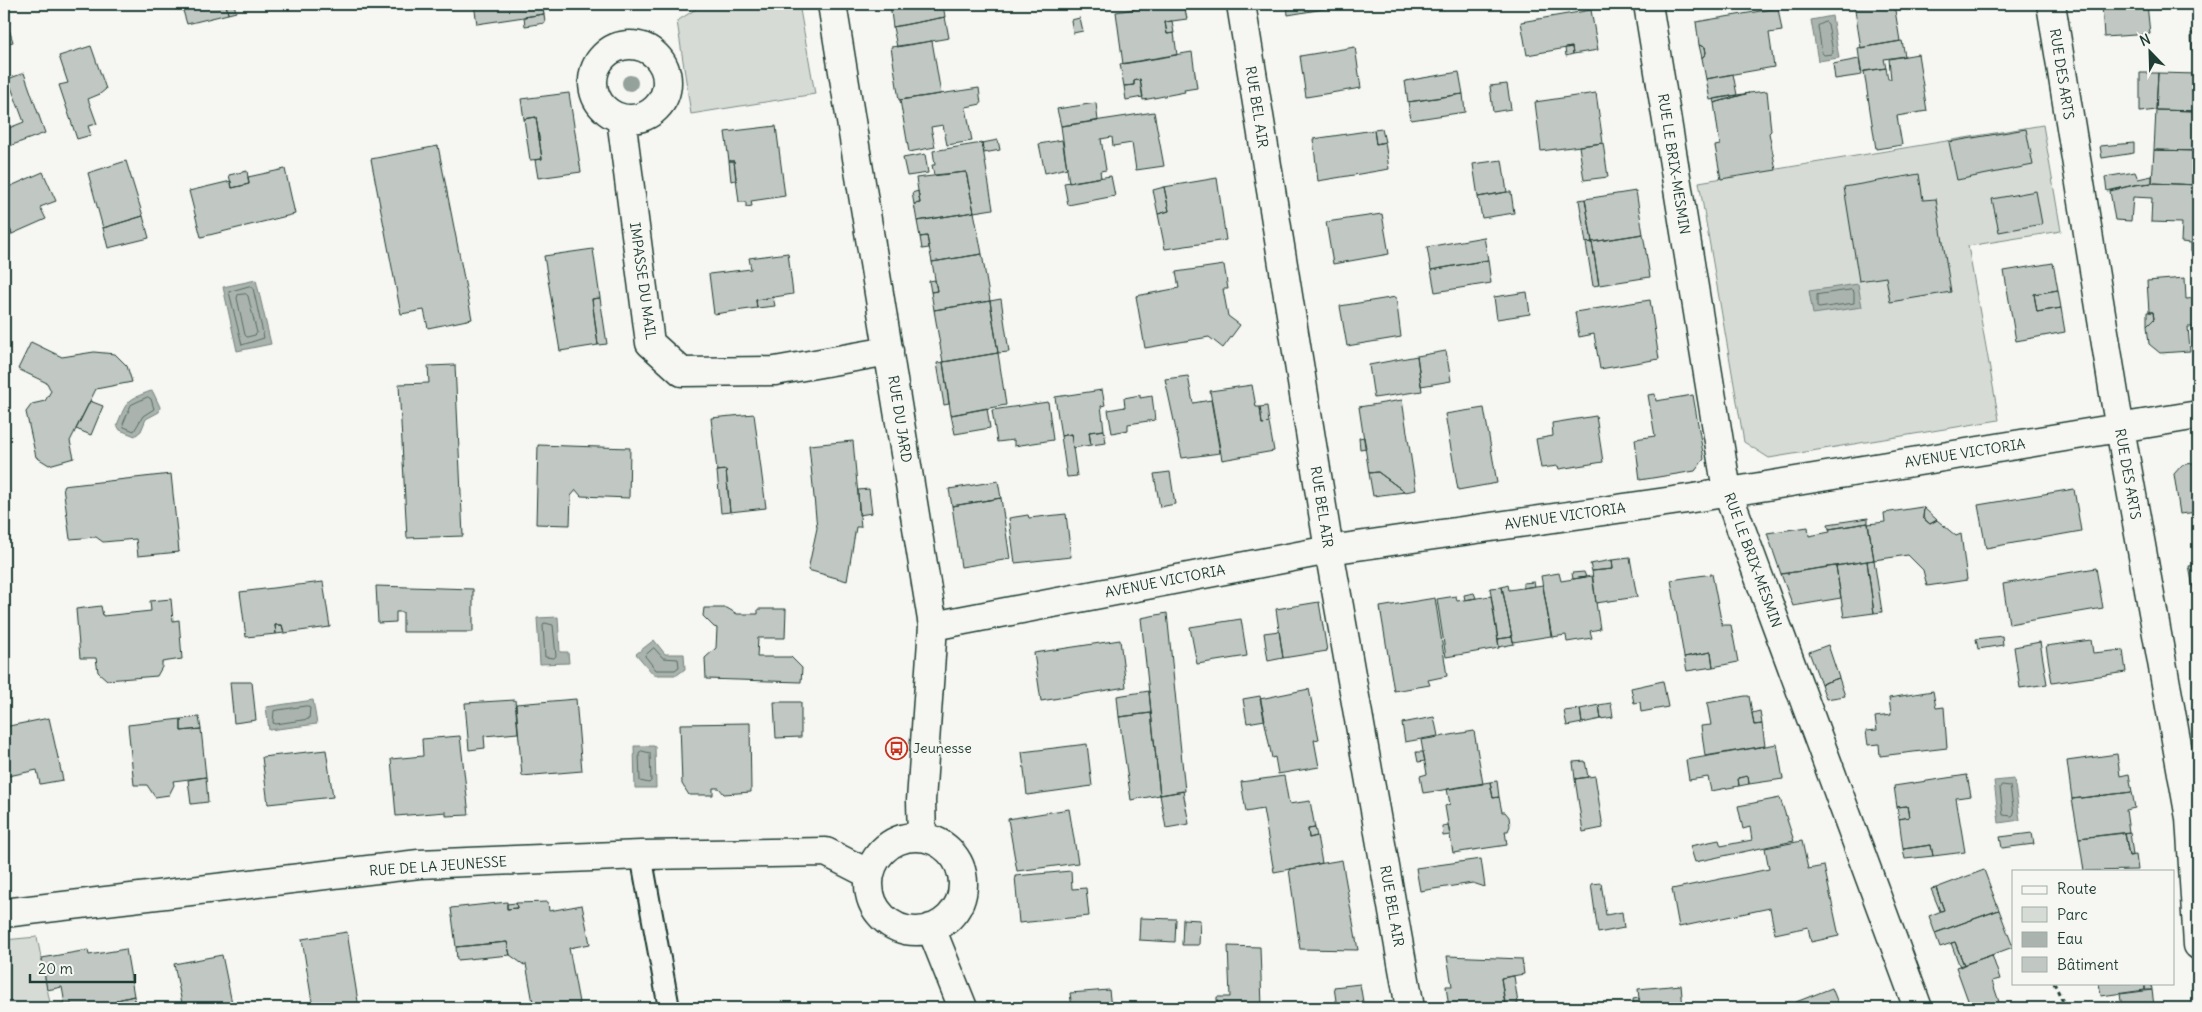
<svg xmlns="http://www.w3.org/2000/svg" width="2202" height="1012" font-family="Delius,sans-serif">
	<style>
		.green { fill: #d6dbd6; stroke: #7a8c85 }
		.water { fill: #aab3ae; stroke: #72847d }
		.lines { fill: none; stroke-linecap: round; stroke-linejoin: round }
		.shore { stroke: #576c65; stroke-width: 1 }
		.building { fill: #c1c8c3; stroke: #1f3d34 }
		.lane-casing { stroke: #1f3d34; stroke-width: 24 }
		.street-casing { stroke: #1f3d34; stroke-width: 31 }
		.path { stroke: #1f3d34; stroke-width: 3; stroke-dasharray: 4 4; stroke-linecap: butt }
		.lane { stroke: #f6f6f2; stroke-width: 20 }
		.street { stroke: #f6f6f2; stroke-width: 28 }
		.tree { fill: #94a29b }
		.labels { text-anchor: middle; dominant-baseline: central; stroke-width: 4.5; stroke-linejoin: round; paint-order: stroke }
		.street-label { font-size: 14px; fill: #1f3d34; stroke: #f6f6f2 }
		.poi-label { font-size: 14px; fill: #1f3d34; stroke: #f6f6f2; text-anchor: start }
	</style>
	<rect width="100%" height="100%" fill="#f6f6f2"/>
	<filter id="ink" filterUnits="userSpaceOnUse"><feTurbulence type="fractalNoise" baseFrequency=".02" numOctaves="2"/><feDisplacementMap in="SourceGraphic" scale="10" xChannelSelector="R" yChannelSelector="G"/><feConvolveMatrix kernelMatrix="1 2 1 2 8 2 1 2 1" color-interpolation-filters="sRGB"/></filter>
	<g filter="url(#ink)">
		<path class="green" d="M704 4H799L815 94 691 114 677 21Z
			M2043 125 2061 231 1968 246 1999 420 1769 458 1744 442 1699 182Z
			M37 937 51 1008H4V940Z"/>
		<path class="water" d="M1832 16 1839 58 1818 61 1811 20Z
			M256 280 271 344 237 351 223 287Z
			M1858 284 1862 307 1813 314 1809 291Z
			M151 391 153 392 160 407 159 412 146 419 141 431 135 436 120 430 117 425C127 401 126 400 151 391Z
			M558 617 560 652H568L569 663 540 664 537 618Z
			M654 640 665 654H684L685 669 677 675H654L636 654Z
			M313 700 317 724 269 730 266 707Z
			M634 746H655L656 788H635Z
			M2014 779 2020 820 1999 823 1994 781Z"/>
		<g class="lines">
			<path class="shore" d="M1826 22 1828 24 1833 52 1832 54 1824 55 1822 53 1818 26Z
				M250 286 253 288 264 338 242 345 229 292Z
				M1852 290 1854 292V303L1819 308 1817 307V295Z
				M246 294 248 296 257 333 255 335 247 337 245 335 237 298 238 295Z
				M148 397 151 399 154 409 143 416 134 431 124 427 123 424 131 405Z
				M545 623 553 625 556 656 554 658 545 657 543 626Z
				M654 648 663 658 678 659 679 667 675 670H656L645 656Z
				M307 706 310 708 309 719 276 724 273 723 274 711Z
				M642 751 650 753 651 781 649 783 640 781 639 753Z
				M2002 785 2010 786 2014 814 2012 816 2003 815 2000 788Z"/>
		</g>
		<path class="building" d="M181 4H226L228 14 187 24Z
			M226 4H234L236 12 228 14Z
			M474 4H542L544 14 477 24Z
			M890 4H943L945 17 893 27Z
			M1165 4H1184L1187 19 1165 22 1167 34 1174 33 1177 55 1123 64 1116 12Z
			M1287 4H1353L1288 15Z
			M1854 4H1894L1900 41 1861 48Z
			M2102 4H2147L2150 34 2104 37Z
			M1778 8 1782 31 1769 33 1774 67 1706 79 1702 58 1706 53 1705 47 1699 45 1696 22Z
			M1591 10 1598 50 1573 54 1572 47 1527 55 1521 22Z
			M4 13 13 42 4 44Z
			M544 14 545 23 525 26 524 17Z
			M945 17 949 38 897 47 893 27Z
			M1080 18 1083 31 1073 33 1071 20Z
			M1172 21 1174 33 1167 34 1165 22Z
			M2191 33H2198V51H2192Z
			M932 41 941 94 899 100 891 47Z
			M1902 41 1905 56 1884 59 1886 68 1861 72 1858 48Z
			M1699 45 1705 47 1706 53 1702 58Z
			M91 46 106 89 100 94 88 99 97 124 88 126 91 135 77 139 59 85 68 83 59 56Z
			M1355 47 1361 88 1306 97 1300 56Z
			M1572 47 1573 54 1566 56 1565 48Z
			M1192 52 1197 88 1184 90 1185 92 1143 100 1140 79 1134 81V85L1124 86 1120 64Z
			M1918 54 1927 111 1897 116 1902 145 1876 149 1864 71 1886 68 1888 79H1891L1889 59Z
			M1859 59 1862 75 1835 79 1833 64Z
			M1459 72 1463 94 1408 102 1405 81Z
			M24 73 45 133 4 148V130L24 122 8 79Z
			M2140 73H2158L2156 110 2140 112Z
			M2158 73 2198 74V111L2156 110Z
			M1733 74 1737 95 1710 100 1706 79Z
			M1140 79 1143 97 1126 100 1124 86 1134 85V81Z
			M1507 84 1511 109 1493 112 1490 86Z
			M979 88 981 104 966 107 972 141 947 145 943 125 931 127 935 147 909 152 900 100Z
			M1767 91 1771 131 1769 133 1776 170 1721 179 1715 146 1720 145 1714 103 1749 93Z
			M569 93 581 172 538 178 535 160 542 159 536 117 524 119 521 99Z
			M1596 93 1603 143 1541 151 1535 102Z
			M1749 93 1714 103 1713 99Z
			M1463 94 1465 112 1411 120 1408 102Z
			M1096 103 1098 121 1061 126 1057 109Z
			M2156 110 2198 111V151L2154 150Z
			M1154 112 1164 166 1136 170 1132 143 1113 146 1112 137 1101 139 1106 170 1100 171 1101 177 1069 183 1061 126Z
			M536 117 542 159 530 160 524 119Z
			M776 126 785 196 751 201 752 206 746 207V202H739L734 161H729L725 132Z
			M1382 129 1385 142 1376 144 1374 130Z
			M2026 129 2033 165 1957 180 1949 142Z
			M1374 130 1376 144 1385 142 1389 169 1318 181 1313 139Z
			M998 140 1000 150 984 153 982 143Z
			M1062 140 1067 168 1045 173 1039 144Z
			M982 143 993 209 974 212 966 172 934 175 932 165H935L933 151Z
			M1603 143 1608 177 1584 180 1579 146Z
			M2134 143V153L2102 158 2100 146Z
			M438 146 472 319 428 328 424 310 401 314 371 159Z
			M2154 150 2198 151V185L2152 183Z
			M925 154 928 173 907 176 903 158Z
			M1502 160 1507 192 1478 197 1473 164Z
			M126 161 143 216 103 228 88 173Z
			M729 161H734L736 180 731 181Z
			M285 169 295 214 201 237 189 191 231 181 232 188 249 184 248 177Z
			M247 171 249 184 232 188 229 175Z
			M43 172 56 201 40 207 46 219 12 234 10 229 4 232V189Z
			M966 172 974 212 917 221 914 204 920 203 916 178Z
			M2135 172 2138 179 2152 176V183L2134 185 2107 191 2105 177Z
			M1919 174 1923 200 1936 199 1951 292 1890 302 1886 277 1859 281 1844 187Z
			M1111 176 1115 196 1068 205 1064 183Z
			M1217 178 1226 240 1165 249 1158 214 1169 211 1164 187Z
			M2152 183 2198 185V252H2191V243L2181 242 2182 223 2151 222 2152 198 2133 197 2131 221 2115 220 2110 191 2134 185Z
			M1164 187 1169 211 1158 214 1153 190Z
			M918 191 920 203 914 204 912 193Z
			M1636 191 1643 234 1592 242 1585 199Z
			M2036 191 2042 224 1999 232 1992 199Z
			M1507 192H1511L1514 213 1482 218 1478 197Z
			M1585 199 1592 242 1586 243 1579 200Z
			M974 212 982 254 932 262 927 236 920 237 917 221Z
			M1382 214 1389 254 1333 264 1326 222Z
			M143 216 149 238 108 248 103 228Z
			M10 229 12 234 4 237V232Z
			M1643 234 1650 277 1599 285 1592 242Z
			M927 236 929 248 922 249 920 237Z
			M1484 237 1488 260 1431 270 1427 247Z
			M1592 242 1599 285 1593 286 1586 243Z
			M593 249 600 298 592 299 598 345 560 351 544 256Z
			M788 253 793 294 756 300 757 308 714 314 709 274 751 269 749 258Z
			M982 254 990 301 934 310 931 292 937 291 932 262Z
			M1488 260 1491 283 1435 292 1431 270Z
			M2053 263 2058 290 2034 294 2037 312 2061 308 2065 332 2016 341 2004 271Z
			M1224 265 1228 289H1223L1228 316 1240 325 1223 348 1209 337 1145 348 1136 296 1179 288 1176 272Z
			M2185 278 2186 299 2198 298V327H2188L2190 351 2160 353 2149 344 2147 326 2154 319 2153 312H2149L2147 281Z
			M935 280 937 291 931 292 929 281Z
			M2058 290 2061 308 2037 312 2034 294Z
			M1527 292 1530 314 1497 319 1494 297Z
			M773 297 775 306 757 308 756 300Z
			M1396 297 1401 337 1347 346 1340 306Z
			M600 298 607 344 598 345 592 299Z
			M1001 299 1009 352 998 353 990 301Z
			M1650 300 1659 359 1600 369 1594 334 1579 337 1575 312Z
			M990 301 998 353 943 362 934 310Z
			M2147 312H2153L2154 319 2147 326Z
			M31 342 62 357 94 352 115 354 127 366 132 382 96 389 70 441 74 458 49 465 36 457 26 412 32 404 45 401 51 391 47 383 18 369Z
			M1446 351 1451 381 1421 386 1417 356Z
			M998 353 1006 405 951 415 943 362Z
			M1417 356 1422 391 1374 398 1369 365Z
			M943 362 949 404 944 405 937 363Z
			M455 365 463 536 407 538 399 384 429 383 428 366Z
			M1188 376 1193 403 1211 400 1220 453 1182 458 1165 379Z
			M1252 385 1256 407H1260L1262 424 1269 423 1274 451 1222 460 1210 391Z
			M1102 390 1105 405 1101 406 1104 430 1089 432 1091 445 1073 448 1071 434 1061 436 1055 397Z
			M1655 394 1656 401 1693 395 1704 459 1695 471 1640 480 1635 439 1655 436 1648 395Z
			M1140 395V398L1152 396 1155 420 1128 424V430L1112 433 1108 410 1125 407 1124 398Z
			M1402 400 1416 490 1405 492 1378 472 1369 473 1359 407Z
			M90 401 103 406 91 435 76 429Z
			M1048 402 1053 440 1014 446V440L997 442 992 410Z
			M1267 406 1269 423 1262 424 1260 407Z
			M987 408 990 428 955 434 951 415Z
			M1484 408 1497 483 1458 490 1445 414Z
			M754 414 766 508 730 512 726 470 717 471 711 418Z
			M1596 416 1603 462 1559 469 1558 466 1541 468 1536 439 1553 436 1552 423Z
			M1104 430 1106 443 1091 445 1089 432Z
			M1071 434 1077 476 1067 477 1061 436Z
			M1364 437 1366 448 1360 449 1359 438Z
			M853 441 861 527H856L847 581 808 570 817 528 809 445Z
			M538 445 630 448 629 498 581 496 576 490 571 496 570 525 536 524Z
			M2198 462V512L2180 514 2174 474 2182 465Z
			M726 470 730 512 721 513 717 471Z
			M1170 472 1175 504 1160 507 1154 474Z
			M1378 472 1405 492 1373 496 1369 473Z
			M171 474 179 552 138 556 136 539 103 542 96 537 70 539 63 486Z
			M998 481 1001 498 952 506 949 489Z
			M869 489 872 513 859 515 858 490Z
			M2074 489 2081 531 1986 548 1978 505Z
			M1001 498 1010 559 961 567 952 506Z
			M1922 507 1924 508 1923 518 1930 524 1937 520 1956 536 1961 534 1967 580 1927 586 1923 570 1908 555 1874 560 1868 524 1885 522 1884 513Z
			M1924 508 1937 520 1930 524 1923 518Z
			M1066 514 1071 557 1015 563 1009 518 1028 515 1029 518Z
			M1868 518V523L1829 529 1828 524Z
			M1868 523 1874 560 1781 574 1767 533 1808 527 1809 536 1830 532 1829 529Z
			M1630 558 1637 597 1596 603 1592 571 1613 569 1612 560Z
			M1612 560 1613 569 1592 571 1590 564Z
			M1874 560 1882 612 1874 613 1867 561Z
			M1867 561 1874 613 1844 617 1836 566Z
			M2198 565V608L2197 609 2189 566Z
			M1836 566 1841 598 1793 606 1781 574Z
			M2096 568 2103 608 2009 624 2003 584Z
			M1584 572 1586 577 1573 579 1572 573Z
			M1559 573 1561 581 1592 576 1600 629 1590 631 1592 638 1567 642 1566 635 1552 637 1541 576Z
			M1712 574 1722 625H1731L1738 662 1713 667 1711 652 1684 657 1671 580Z
			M323 582 330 627 284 633 282 625H275L276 634 246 637 240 592Z
			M1534 582 1535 586 1523 588V583Z
			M1508 585 1509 590 1543 585 1551 636 1513 642 1502 587Z
			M376 586 473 589V632H403V612H396V622L378 623Z
			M1502 587 1512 637 1498 639 1490 588Z
			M1474 593 1476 598 1465 600 1464 595Z
			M1456 596 1457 601 1491 596 1499 648 1446 657 1437 599Z
			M1435 598 1447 676 1428 680 1430 685 1394 691 1380 607Z
			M171 599 173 621 179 620 182 659 162 662V667L157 676 107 680 98 672 96 658H80L76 609 101 606 103 616 151 611 150 601Z
			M1319 602 1327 651 1283 658 1276 609Z
			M704 608H727L737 614H758V609H786L785 638H758L757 657H791L802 668 801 682 706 679 705 658 716 648 717 628 714 627 703 616Z
			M1167 613 1185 791 1160 795 1141 618Z
			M1241 619 1247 656 1197 664 1190 627Z
			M275 625H282L284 633 276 634Z
			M1279 631 1283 658 1268 661 1264 633Z
			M2002 636 2003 645 1978 649 1976 639Z
			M1512 637 1514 644 1499 647 1498 639Z
			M1120 640 1126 687 1041 701 1034 653Z
			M2091 640 2093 653 2123 650 2126 672 2052 683 2046 646Z
			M2040 642 2047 684 2020 688 2014 647Z
			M1828 645 1839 678 1821 684 1809 652Z
			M1711 652 1713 667 1687 671 1684 657Z
			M1839 678 1845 696 1826 699 1821 684Z
			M1663 681 1668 707 1641 712 1640 702 1634 703 1631 688Z
			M230 682H252L256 720 234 723Z
			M1309 689 1319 739 1314 740 1319 767 1278 774 1275 757 1272 758 1260 699Z
			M1149 691 1151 713 1119 717 1117 696Z
			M1933 691 1936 708 1944 707 1947 748 1880 756 1879 744 1868 745 1866 731 1877 730 1875 717 1891 715 1889 698Z
			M1260 696 1265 720 1247 723 1243 699Z
			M1745 696H1749L1754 725 1762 724 1765 746 1705 756 1701 726 1711 725 1707 703Z
			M576 699 582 771 522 776 516 704Z
			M515 700 518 733 484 736 485 748 469 750 465 703Z
			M774 702H801V737L776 738Z
			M1611 703 1613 717 1601 719 1599 705Z
			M1599 705 1601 719 1582 723 1580 709Z
			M1580 709 1582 723 1567 726 1564 711Z
			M1760 711 1762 724 1754 725 1752 713Z
			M1151 713 1160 795 1131 800 1119 717Z
			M199 717 201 729 181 731V719Z
			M1434 717 1438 736 1405 742 1402 723Z
			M49 718 63 780 40 784 37 770 4 777V727Z
			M181 719V731L201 729 206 777 173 781 174 785 169 795 155 797 147 785H134L128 725Z
			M750 723 751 792 724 794 719 788H713V795H689L682 784 680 724Z
			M1474 731 1483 784 1423 793 1420 776 1427 774 1421 740Z
			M460 736 469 815 446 816V812L396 816 391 759 423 756 422 739Z
			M1087 744 1092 786 1027 795 1022 752Z
			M1777 744 1783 779 1749 784 1748 776 1738 778 1739 786 1711 791 1708 777 1689 780 1686 760Z
			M326 750 333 797 268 804 262 757Z
			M1416 752H1423L1425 761 1418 762Z
			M2117 754 2120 776 2129 774 2132 792 2072 799 2067 761Z
			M1585 761 1588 777 1575 779 1573 762Z
			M1967 775 1971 796 1956 798 1965 852 1933 856 1931 845 1903 849 1899 819 1909 817 1907 806 1897 807 1894 786Z
			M1284 776 1289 804 1310 801 1315 828 1308 829 1309 838 1317 836 1322 863 1274 872 1263 809 1246 812 1241 782Z
			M1595 776 1603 828 1583 832 1575 779Z
			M1748 776 1749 784 1739 786 1738 778Z
			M206 777 208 802 191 804 188 780Z
			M1497 781 1499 797 1493 798 1490 782Z
			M1490 782 1493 798 1499 797 1502 812H1505L1509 817 1510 826 1508 831H1505L1507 845 1453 853 1445 806 1450 804 1447 789Z
			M1183 791 1189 824 1166 828 1160 795Z
			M2132 792 2135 808 2126 810 2129 832 2079 838 2072 799Z
			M1780 798 1794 841 1695 862 1690 846 1719 840 1721 846 1752 840 1750 827 1743 829 1738 806Z
			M1907 806 1909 817 1899 819 1897 807Z
			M1069 809 1078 863 1017 871 1008 819Z
			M1448 825 1450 835 1443 836 1442 826Z
			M1315 828 1317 836 1309 838 1308 829Z
			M2130 832 2133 855 2129 856 2125 833Z
			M2032 833 2034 844 2002 848 2000 837Z
			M2125 833 2129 856 2136 855 2138 870 2084 871 2079 838Z
			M1802 841 1808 869 1824 866 1839 936 1811 942 1808 927 1775 934 1770 908 1679 927 1672 889 1769 869 1765 848Z
			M1931 845 1933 856 1905 859 1903 849Z
			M1481 859 1485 887 1473 883 1420 891 1416 868Z
			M1342 860 1358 950 1300 949 1289 869Z
			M1984 870 1999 910 1935 933 1929 916 1944 910 1936 888Z
			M1071 871 1072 889 1086 888 1089 916 1019 923 1015 876Z
			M1601 883 1606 915 1622 912 1624 928 1598 933 1591 884Z
			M1936 888 1944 910 1940 911 1931 889Z
			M507 902V909L517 908 516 903 548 902 549 911 582 905 590 944 569 948 580 1008H534L526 964 524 965 510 955 507 942 456 947 451 908Z
			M516 903 517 908 507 909V904Z
			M1999 910 2013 947 1964 965 1955 942 1940 947 1935 933Z
			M1140 918 1176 919 1175 942 1139 940Z
			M1183 919 1200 920 1199 945H1182Z
			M347 932 359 1008H313L302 939Z
			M507 942 510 955 457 960 456 947Z
			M1955 942 1964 965 1960 967 1951 943Z
			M1228 946 1260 947 1262 1008H1217V997H1230Z
			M126 949 134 996 117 1000 111 1008H72L71 1003 65 1004 62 987 47 990 42 958 88 950 89 955Z
			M222 955 233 1008H183L174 964Z
			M1992 955 2000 979 1992 981 2001 1008H1965L1964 1005 1969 1003 1956 967Z
			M1447 956 1522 959 1524 974 1501 978 1506 1008H1449L1446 986H1452Z
			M1514 976 1518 1004 1505 1006 1501 978Z
			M2099 983H2145V990L2101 996Z
			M2145 983H2151L2152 990H2145Z
			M1360 984 1364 1008H1337L1334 987Z
			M1681 985 1683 1008H1640L1638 989Z
			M1832 988 1840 1008H1798L1796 1002Z
			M1109 990 1111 1008H1072L1070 993Z
			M2152 990 2154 1006H2149V1008H2122L2120 994Z
			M134 996 136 1008H111L117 1000Z
			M1639 998 1640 1008H1634L1633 999Z
			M2019 1004 2021 1008H2007Z"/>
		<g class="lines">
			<defs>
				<path id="lane" d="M641 855 669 1008"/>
				<path id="street" d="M832 4 933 626 921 801 922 837
					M1241 4 1329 550 1410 1008
					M1648 4 1727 491 1918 1008
					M2051 4 2116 406 2190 818 2198 945
					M593 82a37 37 0 1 1 74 0a37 37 0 1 1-74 0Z
					M621 118 650 343 682 372 775 371 889 351
					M933 626 1329 550 1687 499 2198 415
					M869 884a47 47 0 1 1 94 0a47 47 0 1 1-94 0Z
					M4 913 419 864 641 855 826 852 869 874
					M931 928 963 1008"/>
			</defs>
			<use href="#lane" class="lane-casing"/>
			<use href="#street" class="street-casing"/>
			<path class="path" d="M2054 983 2066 1008"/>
			<use href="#lane" class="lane"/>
			<use href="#street" class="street"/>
		</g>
		<circle class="tree" cx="630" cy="83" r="8"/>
	</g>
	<defs>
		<symbol id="bus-ring" viewBox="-11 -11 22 22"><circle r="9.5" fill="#f6f6f2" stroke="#c8321e" stroke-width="1.5"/><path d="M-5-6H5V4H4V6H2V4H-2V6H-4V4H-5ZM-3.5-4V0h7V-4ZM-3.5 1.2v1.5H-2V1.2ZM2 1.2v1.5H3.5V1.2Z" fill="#c8321e"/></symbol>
	</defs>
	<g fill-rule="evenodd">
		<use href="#bus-ring" x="884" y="736" width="25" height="25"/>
	</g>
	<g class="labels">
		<g class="street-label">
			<text transform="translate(2062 74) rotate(81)">RUE DES ARTS</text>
			<text transform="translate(1257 107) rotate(81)">RUE BEL AIR</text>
			<text transform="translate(1674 164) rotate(81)">RUE LE BRIX-MESMIN</text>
			<text transform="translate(643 281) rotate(82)">IMPASSE DU MAIL</text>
			<text transform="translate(900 419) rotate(81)">RUE DU JARD</text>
			<text transform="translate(1965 453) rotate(-9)">AVENUE VICTORIA</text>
			<text transform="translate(2128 474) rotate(80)">RUE DES ARTS</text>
			<text transform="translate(1322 507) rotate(81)">RUE BEL AIR</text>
			<text transform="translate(1565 516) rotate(-8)">AVENUE VICTORIA</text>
			<text transform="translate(1753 560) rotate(70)">RUE LE BRIX-MESMIN</text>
			<text transform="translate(1165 581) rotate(-11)">AVENUE VICTORIA</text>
			<text transform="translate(438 866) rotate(-4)">RUE DE LA JEUNESSE</text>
			<text transform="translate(1392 906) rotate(80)">RUE BEL AIR</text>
		</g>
		<g class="poi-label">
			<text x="913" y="748">Jeunesse</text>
		</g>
	</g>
	<rect width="2202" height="1012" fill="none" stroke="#f6f6f2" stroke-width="20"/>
	<rect x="10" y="10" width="2182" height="992" fill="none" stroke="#1f3d34" stroke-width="2" filter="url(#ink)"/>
	<rect x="2012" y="870" width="162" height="115" fill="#f6f6f2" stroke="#a0aca6"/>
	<rect x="2022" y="886" width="25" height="8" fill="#f6f6f2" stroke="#a0aca6"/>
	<text x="2057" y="894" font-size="15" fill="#1f3d34">Route</text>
	<rect x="2022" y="907" width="25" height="15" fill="#d6dbd6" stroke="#a0aca6"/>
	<text x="2057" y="920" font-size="15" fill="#1f3d34">Parc</text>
	<rect x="2022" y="932" width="25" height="15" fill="#aab3ae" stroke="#a0aca6"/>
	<text x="2057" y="944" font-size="15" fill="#1f3d34">Eau</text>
	<rect x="2022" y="957" width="25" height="15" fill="#c1c8c3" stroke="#a0aca6"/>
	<text x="2057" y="970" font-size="15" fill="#1f3d34">Bâtiment</text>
	<g transform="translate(2150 52) rotate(337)" stroke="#f6f6f2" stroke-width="4" paint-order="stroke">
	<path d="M0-4L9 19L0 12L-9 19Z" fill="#1f3d34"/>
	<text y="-8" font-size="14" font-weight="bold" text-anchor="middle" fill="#1f3d34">N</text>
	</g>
	<path d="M30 974v8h105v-8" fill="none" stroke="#1f3d34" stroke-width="2.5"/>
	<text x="38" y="974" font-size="15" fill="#1f3d34" stroke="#f6f6f2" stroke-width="4" paint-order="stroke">20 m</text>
</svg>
